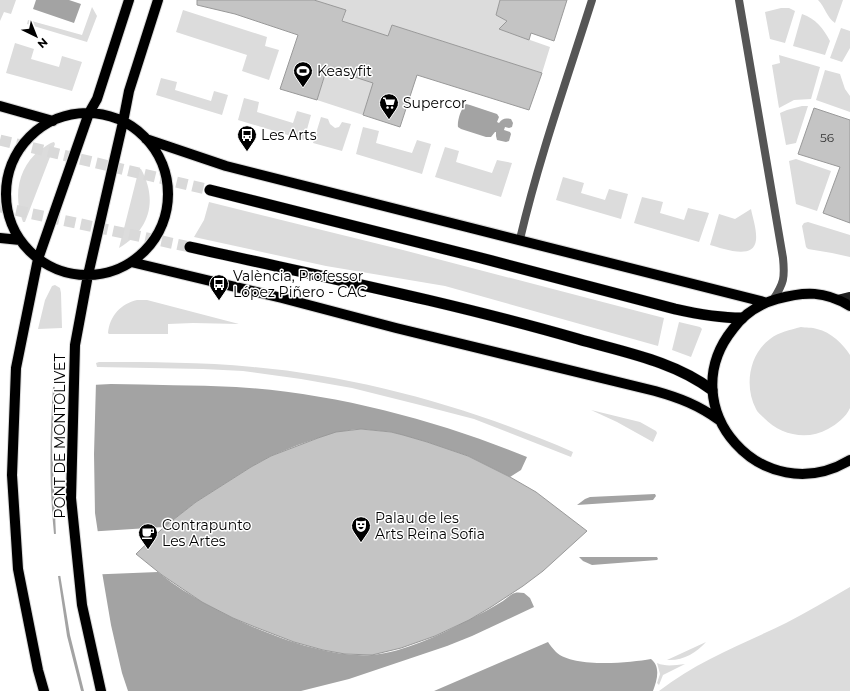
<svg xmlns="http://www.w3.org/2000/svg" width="850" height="691" font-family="Montserrat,sans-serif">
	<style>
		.green { fill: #dcdcdc }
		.water { fill: #a3a3a3 }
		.pier { fill: #fff }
		.building { fill: #c4c4c4; stroke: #999 }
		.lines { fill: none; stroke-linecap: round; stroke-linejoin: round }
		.trunk-tunnel { stroke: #d9d9d9; stroke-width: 11; stroke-dasharray: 11 5.5; stroke-linecap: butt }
		.primary-casing { stroke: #dbdbdb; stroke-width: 12 }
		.trunk-casing { stroke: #dbdbdb; stroke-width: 12 }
		.minor { stroke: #555; stroke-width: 8 }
		.secondary { stroke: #222; stroke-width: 8 }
		.primary { stroke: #000; stroke-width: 10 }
		.trunk { stroke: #000; stroke-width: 11 }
		.labels { text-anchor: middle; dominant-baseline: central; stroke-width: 3; stroke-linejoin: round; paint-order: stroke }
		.number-label { font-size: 12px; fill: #313131 }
		.poi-label { font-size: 14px; fill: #000; stroke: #fff; text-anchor: start }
		.street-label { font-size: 14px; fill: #000; stroke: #fff }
	</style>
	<rect width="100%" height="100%" fill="#fff"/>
	<path class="green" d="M0 0H16L11 14 4 12 0 21Z
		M314 0H500L496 15 507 21 499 29 550 47 542 73 392 25 363 115 317 100 346 11Z
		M818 0H843L835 23C827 18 825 7 818 0Z
		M92 7 97 16 87 42 27 24 28 20 82 35Z
		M781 8H789L795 11 785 43 770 39 765 12Z
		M183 10 267 37 265 46 279 50 269 80 242 71 247 55 176 32Z
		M802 14C816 19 823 28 830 41L825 55 793 46Z
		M841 28 850 31V48L842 62 830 58Z
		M15 43 34 49 31 59 59 67 62 56 82 62 72 91 6 73Z
		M779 55 820 67 811 99 794 100 779 108 772 65 780 63Z
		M825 70 840 74 845 89 850 96V112L816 100Z
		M161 78 177 82 175 90 211 101 214 91 228 95 222 115 156 95Z
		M244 98 259 102 257 112 293 123 297 111 311 115 304 140 238 120Z
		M802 106H808L796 143 786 145 780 113 787 110Z
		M321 117 328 119 330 124 335 128 339 127 342 122 351 124 342 151 313 143Z
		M363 127 379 131 376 143 412 153 417 140 431 144 422 174 356 154Z
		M54 142 55 144 25 222H23C13 196 18 167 40 150 45 147 49 143 54 142Z
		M445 147 459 151 456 162 492 173 497 160 512 163 501 197 435 177Z
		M796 159 831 171 817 211 796 204 789 161Z
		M139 169H141C158 200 150 230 119 248Z
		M563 177 584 183 581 193 605 200 609 189 628 194 621 219 556 200Z
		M642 197 663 202 660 213 684 220 688 208 709 213 699 242 634 223Z
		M209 202 403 250 664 318 658 346 445 286 326 266 194 237 204 220Z
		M751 209C753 219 757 230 756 240 754 261 722 248 710 245L719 214 735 219Z
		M808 222 850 235V257L832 253 808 249 806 247 802 226 804 223Z
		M55 285 60 288 61 293 62 328 38 329 45 300 52 286Z
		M137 300H147L239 324 193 323 168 324V334H109L108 333C110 315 121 304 137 300Z
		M679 322 700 327 702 329 691 357 672 350Z
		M801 327C806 328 812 327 817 329 831 332 843 344 850 355V408C846 417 837 424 828 429 807 441 780 435 764 418 761 415 757 412 756 409 744 387 749 354 770 339 779 332 790 330 801 327Z
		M99 362C150 362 202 362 253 367 363 377 471 408 573 452L571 457 474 419 420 405 352 388 301 379 243 371 203 369 97 367 96 363Z
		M591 410 640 422 656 431 657 433 653 442 617 422Z
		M850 587V691H659C697 661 743 644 786 623 807 612 829 599 850 587Z
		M706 642C696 653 683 661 667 660Z
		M657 663C666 667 675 665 685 664L663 675 659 685 657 683 660 674Z"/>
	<path class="water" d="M36 0H69L81 4 74 23 33 9Z
		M466 104 470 105 497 114 499 117 497 122 499 123C503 118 505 118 511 119L513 123 512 127 509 128 505 127 504 130 510 132 511 134 509 141 506 142 497 140 496 136V132H495L491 137H486L461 129 458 127C457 121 461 108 466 104Z
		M111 384C152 385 194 385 236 387 334 393 436 420 527 457L521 470 510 477 468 456 427 442 391 432 361 429 350 430 318 438 298 445 271 456 251 467 196 502 164 527 54 534C49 484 50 436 53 387Z
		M655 494 656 496 653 500 577 505 585 499 590 497Z
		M579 557H657L658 559 657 560 592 565 583 561Z
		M158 572C204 610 311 660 372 655 404 652 440 635 468 620 480 614 492 608 503 601 507 598 511 594 515 593 518 592 521 593 524 593L530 598 534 607 472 636 447 646 349 679 301 691H81L67 636 58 576Z
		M548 642C550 645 553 649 556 652 573 668 629 663 651 659 661 667 657 680 653 691H434Z"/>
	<path class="pier" d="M96 382 94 454 95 513 98 533 56 536 52 444 55 384Z
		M29 384 30 385 27 444V498L30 533 28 534 0 535V385Z
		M102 572 111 625 122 673 128 691H84L70 635 60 574Z
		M29 575 39 631 53 691H16L3 644 0 625V576Z"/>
	<path class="building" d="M197 0H314L346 10 342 21 388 36 392 25 542 73 529 110 417 75 400 127 363 115 373 83 327 68 317 100 280 89 298 35 235 14 197 5Z
		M500 0H567L554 41 531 33 529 40 499 29 507 21 496 15Z
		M814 108 850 120V223L823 213 840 167 798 154Z
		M361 429 391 432 403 435 427 442 468 456 510 477 536 492 587 531 543 571 523 586 491 607 469 620 435 636 401 648 372 655 345 654 323 650 294 642 255 627 233 618 202 602 162 575 136 554 164 527 196 502 251 467 271 456 318 438 336 432Z"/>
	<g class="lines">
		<path class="trunk-tunnel" d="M0 140 210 190
			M0 207 190 247"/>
		<defs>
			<path id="primary" d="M0 106 53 121
				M6 194a81 81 0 1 1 162 0a81 81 0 1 1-162 0Z
				M146 139 226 166 764 302
				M0 238 20 240
				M131 262 282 298 396 328 655 391C680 398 698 405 719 420
				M850 306C825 291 805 291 777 299 759 304 744 314 733 329 670 407 763 512 850 460
				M44 691 38 670 18 569 12 475 16 368 38 259 89 113 97 99 129 0
				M101 691 82 605 71 498 75 345 88 275 123 122 129 91 158 0"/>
			<path id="trunk" d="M210 190 481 258 675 309C697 314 718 318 742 318
				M190 247C319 276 450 302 578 339 623 352 674 361 712 390"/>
		</defs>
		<use href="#primary" class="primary-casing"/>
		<use href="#trunk" class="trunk-casing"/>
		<path class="minor" d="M739 0 783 258C785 278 784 283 773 300
			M520 239C539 158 567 79 592 0"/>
		<path class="secondary" d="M838 299 850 296"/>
		<use href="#primary" class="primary"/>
		<use href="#trunk" class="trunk"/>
	</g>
	<defs>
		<symbol id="stadium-pin" viewBox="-11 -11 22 30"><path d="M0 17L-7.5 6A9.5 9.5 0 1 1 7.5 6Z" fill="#000" stroke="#fff"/><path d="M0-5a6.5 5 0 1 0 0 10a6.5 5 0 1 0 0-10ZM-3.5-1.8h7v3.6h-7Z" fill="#fff"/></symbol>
		<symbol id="supermarket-pin" viewBox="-11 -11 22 30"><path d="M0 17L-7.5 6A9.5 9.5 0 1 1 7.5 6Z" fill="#000" stroke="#fff"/><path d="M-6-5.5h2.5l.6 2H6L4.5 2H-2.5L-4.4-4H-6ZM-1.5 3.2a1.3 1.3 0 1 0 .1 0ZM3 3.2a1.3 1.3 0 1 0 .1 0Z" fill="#fff"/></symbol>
		<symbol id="bus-pin" viewBox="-11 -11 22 30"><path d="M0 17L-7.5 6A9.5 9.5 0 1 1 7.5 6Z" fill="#000" stroke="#fff"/><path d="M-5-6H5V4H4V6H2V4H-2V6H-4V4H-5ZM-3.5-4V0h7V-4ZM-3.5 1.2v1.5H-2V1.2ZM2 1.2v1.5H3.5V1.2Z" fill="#fff"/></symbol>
		<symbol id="theatre-pin" viewBox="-11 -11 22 30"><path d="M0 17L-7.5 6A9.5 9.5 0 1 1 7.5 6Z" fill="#000" stroke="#fff"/><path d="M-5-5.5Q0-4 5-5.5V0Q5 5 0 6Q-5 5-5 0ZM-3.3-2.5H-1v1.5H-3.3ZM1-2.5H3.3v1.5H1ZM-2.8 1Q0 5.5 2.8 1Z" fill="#fff"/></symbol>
		<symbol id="cafe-pin" viewBox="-11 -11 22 30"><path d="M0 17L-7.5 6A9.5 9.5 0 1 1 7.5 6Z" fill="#000" stroke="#fff"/><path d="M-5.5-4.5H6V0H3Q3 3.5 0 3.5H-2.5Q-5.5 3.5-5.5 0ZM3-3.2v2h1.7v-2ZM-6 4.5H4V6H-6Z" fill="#fff"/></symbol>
	</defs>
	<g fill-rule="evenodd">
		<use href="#stadium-pin" x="292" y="60" width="22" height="30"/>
		<use href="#supermarket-pin" x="378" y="92" width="22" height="30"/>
		<use href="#bus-pin" x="236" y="124" width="22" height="30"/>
		<use href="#bus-pin" x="208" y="273" width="22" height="30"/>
		<use href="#theatre-pin" x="350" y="515" width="22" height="30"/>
		<use href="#cafe-pin" x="137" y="522" width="22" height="30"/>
	</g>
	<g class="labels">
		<g class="number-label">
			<text x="827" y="137">56</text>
		</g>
		<g class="poi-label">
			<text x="317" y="71">Keasyfit</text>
			<text x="403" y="103">Supercor</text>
			<text x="261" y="135">Les Arts</text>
			<text x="233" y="276">València, Professor<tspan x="233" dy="16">López Piñero - CAC</tspan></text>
			<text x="375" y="518">Palau de les<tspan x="375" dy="16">Arts Reina Sofia</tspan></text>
			<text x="162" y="525">Contrapunto<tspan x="162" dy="16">Les Artes</tspan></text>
		</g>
		<g class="street-label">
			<text transform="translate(60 436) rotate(-90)">PONT DE MONTOLIVET</text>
		</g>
	</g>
	<g transform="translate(36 36) rotate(137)" stroke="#ffffff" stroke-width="3" paint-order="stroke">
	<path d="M0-3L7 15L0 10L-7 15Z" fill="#000000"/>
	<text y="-6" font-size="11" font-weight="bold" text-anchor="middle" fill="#000000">N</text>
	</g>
</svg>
